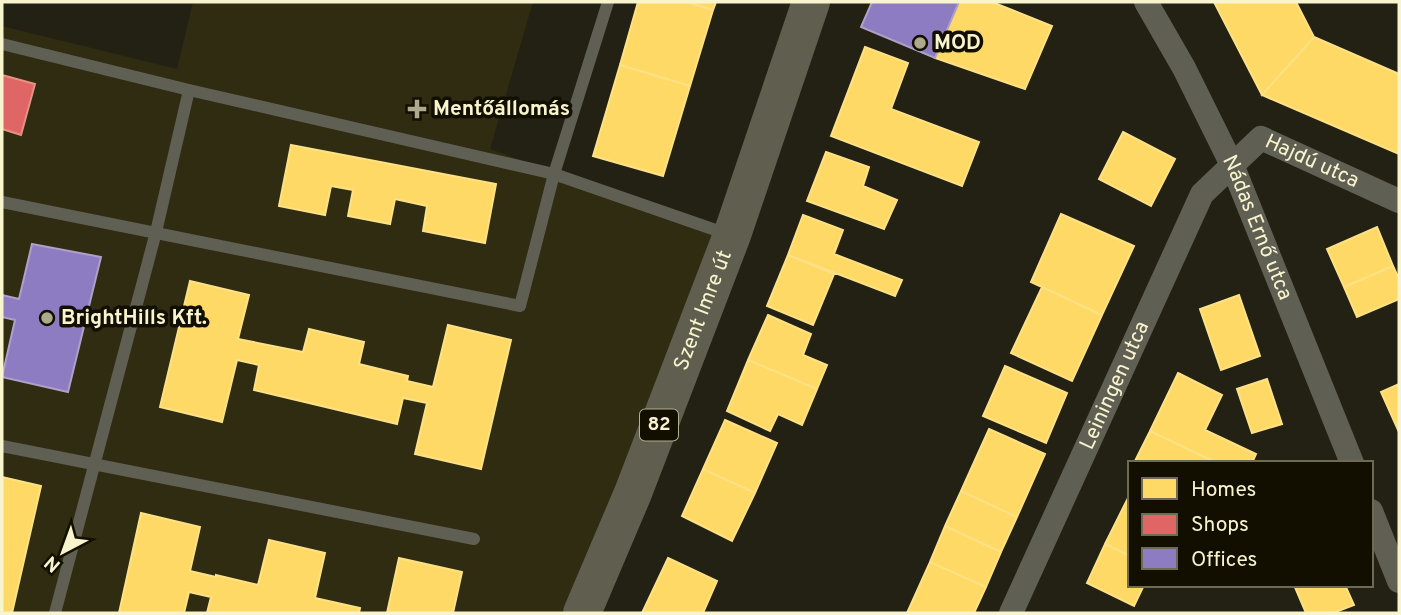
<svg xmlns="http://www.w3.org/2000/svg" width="1401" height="615" font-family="Overpass,sans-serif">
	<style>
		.built { fill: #2f2c12 }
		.homes { fill: #ffd966; stroke: #fde185; stroke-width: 2 }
		.shops { fill: #e06666; stroke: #e79185; stroke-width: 2 }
		.offices { fill: #8e7cc3; stroke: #aea0c6; stroke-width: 2 }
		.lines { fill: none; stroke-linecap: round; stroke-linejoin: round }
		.service { stroke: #605f54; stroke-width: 12 }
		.minor { stroke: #605f54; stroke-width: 24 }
		.primary { stroke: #605f4f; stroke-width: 38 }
		.poi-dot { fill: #adaa8c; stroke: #120f00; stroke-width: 2.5 }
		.labels { text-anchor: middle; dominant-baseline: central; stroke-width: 7; stroke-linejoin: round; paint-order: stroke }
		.shield { fill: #120f00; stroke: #b3af90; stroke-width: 2 }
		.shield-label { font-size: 19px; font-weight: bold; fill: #f8f4cd }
		.poi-label { font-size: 21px; font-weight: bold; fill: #f8f4cd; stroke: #120f00; text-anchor: start }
		.street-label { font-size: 21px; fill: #f8f4cd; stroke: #120f00 }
	</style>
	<rect width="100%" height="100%" fill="#232113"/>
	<path class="built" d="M193 2H533L490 149 732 235 582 613H2V26L177 69Z"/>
	<path class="homes" d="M638 2H687L713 10 690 86 620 65Z
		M687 2H716L713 10Z
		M959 2H992L1052 26 1025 89 935 58Z
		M1214 2H1296L1314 37 1262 95Z
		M1314 37 1399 74V154L1262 95Z
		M865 47 908 63 891 109 979 142 962 186 831 136Z
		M620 65 690 86 663 176 593 156Z
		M1123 132 1175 159 1151 206 1099 179Z
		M291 145 496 184 485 243 423 231 427 206 395 199 390 224 348 216 353 190 331 186 325 215 279 206Z
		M826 152 869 167 863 186 897 200 884 229 807 201Z
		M1061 214 1134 246 1102 315 1031 282Z
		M803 215 843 230 834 254 902 280 895 296 788 255Z
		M1377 227 1393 266 1344 287 1327 249Z
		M788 255 834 274 813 325 767 306Z
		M1393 266 1399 279V299L1357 317 1344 287Z
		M190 281 249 295 238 339 303 352 309 329 364 342 359 364 408 376 407 381 433 387 448 325 511 340 481 469 415 454 427 403 403 398 397 424 254 390 259 365 237 360 222 422 160 407Z
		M1042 287 1102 315 1072 381 1011 353Z
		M1239 295 1260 356 1221 370 1200 309Z
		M768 315 811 334 803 355 827 365 817 389 748 360Z
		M748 360 817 389 802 425 778 414 770 431 727 411Z
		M1005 366 1067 393 1046 443 983 416Z
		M1178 373 1222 395 1205 430 1256 454 1252 463H1217L1150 431Z
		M1267 379 1282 424 1252 433 1237 389Z
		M1399 384V432L1381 392Z
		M725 420 777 443 755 493 703 469Z
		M989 429 1045 454 1017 517 961 491Z
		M1150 431 1217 463H1134Z
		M703 469 755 493 732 541 682 516Z
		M2 477 41 486 12 613H2Z
		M961 491 1017 517 1001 552 945 526Z
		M1128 498 1130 499V556L1105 544Z
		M141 513 200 527 190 571 216 577V575L258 585 269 540 325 553 315 598 360 608 359 613H207L211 597 189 592 184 613H119Z
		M945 526 1001 552 986 587 930 562Z
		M1105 544 1130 556V585H1144L1134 606 1087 583Z
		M399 558 462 572 453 613H387Z
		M668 558 717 581 703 613H642Z
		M930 562 986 587 974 613H907Z
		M1294 585H1345L1354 605 1333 613H1306Z"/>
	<path class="shops" d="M2 75 35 84 21 135 2 129Z"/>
	<path class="offices" d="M872 2H959L935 58 861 27Z
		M32 244 101 257 68 392 2 377 15 320 2 317V295L19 299Z"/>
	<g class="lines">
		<path class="service" d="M608 2 554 174 727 234
			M2 44 189 90
			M2 202 520 306 554 174 189 90 156 232 55 613
			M2 446 474 539"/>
		<g class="minor">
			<path id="s1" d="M1146 2 1184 68 1233 167 1352 463"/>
			<path d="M1371 511 1399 581"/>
			<path id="s2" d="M1011 613 1202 194 1261 138 1399 201"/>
		</g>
		<path class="primary" id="s3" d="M582 613 633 493 732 235 811 2"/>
	</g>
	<g class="poi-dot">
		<circle cx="920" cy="43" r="7"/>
		<path d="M413.5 98.5h7v7h7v7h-7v7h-7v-7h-7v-7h7z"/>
		<circle cx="47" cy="318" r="7"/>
	</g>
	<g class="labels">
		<rect class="shield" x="640" y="409.5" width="38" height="31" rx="5"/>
		<g class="shield-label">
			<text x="659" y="425">82</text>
		</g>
		<g class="poi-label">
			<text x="934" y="43">MOD</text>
			<text x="433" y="109">Mentőállomás</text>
			<text x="61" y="318">BrightHills Kft.</text>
		</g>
		<g class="street-label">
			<text stroke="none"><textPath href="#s2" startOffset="598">Hajdú utca</textPath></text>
			<text stroke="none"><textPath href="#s1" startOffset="252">Nádas Ernő utca</textPath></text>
			<text stroke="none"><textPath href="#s3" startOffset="326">Szent Imre út</textPath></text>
			<text stroke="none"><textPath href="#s2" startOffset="250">Leiningen utca</textPath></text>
		</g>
	</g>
	<rect width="1401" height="615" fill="none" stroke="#f8f4cd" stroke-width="7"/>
	<rect x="1128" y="461" width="245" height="126" fill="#120f00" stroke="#6e6b52" stroke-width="2"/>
	<rect x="1142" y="478" width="35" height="21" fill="#ffd966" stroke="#6e6b52" stroke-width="2"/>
	<text x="1191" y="496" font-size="21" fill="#f8f4cd">Homes</text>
	<rect x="1142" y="514" width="35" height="21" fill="#e06666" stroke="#6e6b52" stroke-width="2"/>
	<text x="1191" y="531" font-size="21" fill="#f8f4cd">Shops</text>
	<rect x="1142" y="548" width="35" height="21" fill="#8e7cc3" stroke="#6e6b52" stroke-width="2"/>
	<text x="1191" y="566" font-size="21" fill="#f8f4cd">Offices</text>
	<g transform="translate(63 552) rotate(221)" stroke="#120f00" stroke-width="5" paint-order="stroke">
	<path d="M0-5L12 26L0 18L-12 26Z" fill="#f8f4cd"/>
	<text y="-10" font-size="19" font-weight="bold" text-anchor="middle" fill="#f8f4cd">N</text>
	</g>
</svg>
